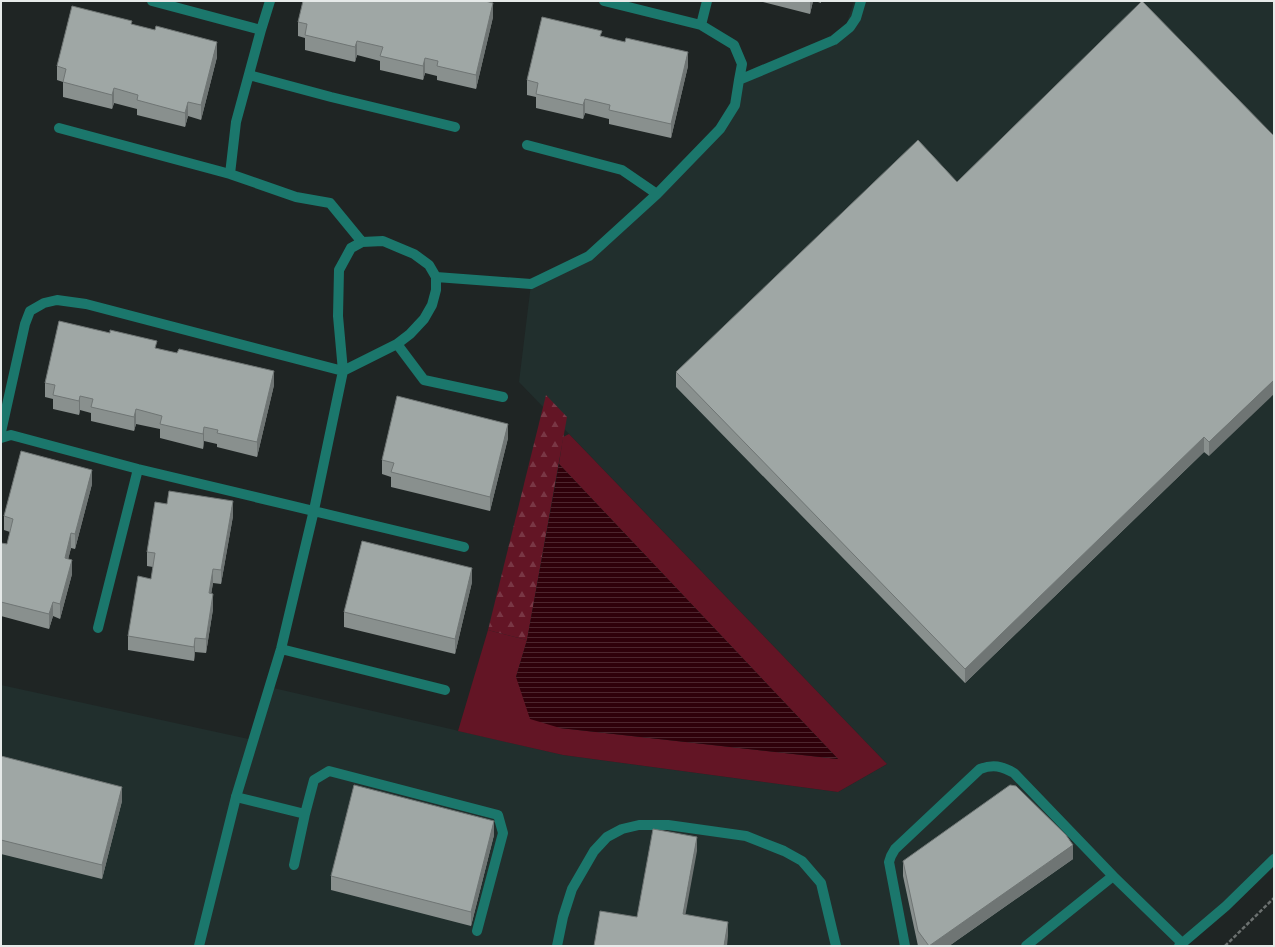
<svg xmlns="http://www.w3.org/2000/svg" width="1275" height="947" font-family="Figtree,sans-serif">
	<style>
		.built { fill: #212f2d }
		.green { fill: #631525 }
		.forest { fill: url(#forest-firs) }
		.water { fill: url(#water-rules) }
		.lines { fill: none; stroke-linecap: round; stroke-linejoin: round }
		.path { stroke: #6c7170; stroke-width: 2.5; stroke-dasharray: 4 2; stroke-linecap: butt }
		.service { stroke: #1b776c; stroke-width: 10 }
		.minor { stroke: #1b776c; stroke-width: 10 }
		.tertiary { stroke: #1b776c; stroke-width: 10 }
		.wall { fill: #89908e }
		.shaded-wall { fill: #6f7574 }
		.building { fill: #9fa7a5; stroke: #6f7574 }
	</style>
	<defs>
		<pattern id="forest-firs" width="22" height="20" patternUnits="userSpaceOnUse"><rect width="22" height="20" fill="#631525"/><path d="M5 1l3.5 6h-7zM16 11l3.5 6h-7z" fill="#793745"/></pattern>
		<pattern id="water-rules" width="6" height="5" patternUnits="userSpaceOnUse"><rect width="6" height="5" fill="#2f010a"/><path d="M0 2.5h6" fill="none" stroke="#4d262e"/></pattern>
	</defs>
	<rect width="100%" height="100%" fill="#1f2524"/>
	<path class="built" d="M854 1H1274V859L1179 946H1V685L253 740 269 687 563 755 838 792 887 764 519 382 531 284 589 256 720 129 735 105 739 80 841 41Z"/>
	<path class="green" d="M569 434 887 764 838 792 563 755 458 731 488 630 527 640 516 677 560 728 838 759 559 464 563 437Z"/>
	<path class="forest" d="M546 395 567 417 527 640 488 630Z"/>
	<path class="water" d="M559 464 838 759 560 728 530 719 516 677 527 640Z"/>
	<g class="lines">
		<path class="path" d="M1225 946 1274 898"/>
		<path class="service" d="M236 797 305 814 314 780 329 771 498 815 503 833 477 931
			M294 865 305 814
			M557 946 563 917 572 889 594 851 607 837 622 829 639 825H668L746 836 784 851 802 861 821 883 836 946
			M905 946 889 862 891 856 895 849 980 769C993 764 1002 766 1014 773L1113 876
			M1026 946 1113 876 1182 943"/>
		<path class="minor" d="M152 1 261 30
			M701 25 707 1
			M249 75 331 97 455 127
			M739 80 834 40 850 27 856 18 861 1
			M59 128 230 174 296 197 330 203 362 242
			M527 145 622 170 657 194
			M230 174 236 122 261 30 270 1
			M436 277 531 284 589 256 657 194 720 129 735 105 739 80 742 64 734 45 701 25 604 1
			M397 344 424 380 503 397
			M1 432 25 324 30 311 44 303 57 300 86 304 343 371 397 344 410 334 424 319 432 305 436 290V277L429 265 414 254 383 241 362 242 351 248 339 270 338 316 343 371 314 510 281 649 236 797 199 946
			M1 438 11 435 138 469 464 547
			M98 628 138 469
			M281 649 445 690"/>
		<path class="tertiary" d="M1179 946 1226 906 1274 859"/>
	</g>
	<path class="wall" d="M759 1H813L810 14Z
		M815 1H821V3Z
		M493 17 476 89 437 80V76L425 73 423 80 380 70V61L357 55 355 62 305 50V38L298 36V22Z
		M132 24 217 57 201 120 188 116 185 127 137 115V109L114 103 112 109 63 97V82L57 80V66Z
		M602 36 688 66 671 138 609 124V119L585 113 583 119 536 108V97L527 95V80Z
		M1274 136 1209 456 1204 452 965 683 676 387V372L957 182Z
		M157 349 274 385 257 457 217 447V444L204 441 203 449 160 438V429L136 424 134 431 91 421V413L80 410 79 415 53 409V399L45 397V383Z
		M508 438 490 511 391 487V477L382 474V460Z
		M92 484 75 549 71 548 68 559 72 574 60 619 53 616 49 629 1 616V543L7 544 10 532 4 530V516Z
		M233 516 221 584 213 583 211 594 213 609 206 653 195 652 194 661 128 650V636L151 579 153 567 147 566V552Z
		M472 582 455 654 344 627V612Z
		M1 756 122 801 102 879 1 854Z
		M494 835 471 926 331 890V876Z
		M1073 859 949 946H918L903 876V861Z"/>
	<path class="shaded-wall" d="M810 1H813L810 14Z
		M493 3V17L476 89V75Z
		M357 41V55L355 62V47Z
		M217 42V57L201 120V105Z
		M688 52V66L671 138V124Z
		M425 58V73L423 80V66Z
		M114 88V103L112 109V95Z
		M585 99V113L583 119V105Z
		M188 102V116L185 127V113Z
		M274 371V385L257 457V442Z
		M1274 380V394L1209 456V442Z
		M80 396V410L79 415V401Z
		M136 409V424L134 431V417Z
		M508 424V438L490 511V497Z
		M204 427V441L203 449V434Z
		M1204 437V452L965 683V669Z
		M92 470V484L75 549V534Z
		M233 501V516L221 584V570Z
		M71 533V548L65 572V558Z
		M72 560V574L60 619V604Z
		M472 568V582L455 654V639Z
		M213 569V583L209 608V593Z
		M213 594V609L206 653V639Z
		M53 602V616L49 629V614Z
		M195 638V652L194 661V647Z
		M122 787V801L102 879V865Z
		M494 821V835L471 926V912Z
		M697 837V851L683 928V914Z
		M1073 845V859L949 946H929Z
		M728 922V936L727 946H724Z"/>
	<path class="building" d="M303 1H485L493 3 476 75 437 66 438 61 425 58 423 66 380 56 383 47 357 41 355 47 305 35 307 24 298 22Z
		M1142 1 1274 136V380L1209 442 1204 437 965 669 676 372 918 140 957 182Z
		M72 6 132 21 131 24 155 30 156 26 217 42 201 105 188 102 185 113 137 100 138 95 114 88 112 95 63 82 66 69 57 66Z
		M542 17 602 31 600 36 625 42 626 38 688 52 671 124 609 110 610 105 585 99 583 105 536 94 538 83 527 80Z
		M59 321 110 333V330L157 341 155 348 177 353 179 349 274 371 257 442 217 433 218 430 204 427 203 434 160 424 162 416 136 409 134 417 91 407 93 399 80 396 79 401 53 395 55 385 45 383Z
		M397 396 508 424 490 497 391 472 394 463 382 460Z
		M21 451 92 470 75 534 71 533 65 558 72 560 60 604 53 602 49 614 1 602V543L7 544 13 519 4 516Z
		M169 491 233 501 221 570 213 569 209 593 213 594 206 639 195 638 194 647 128 636 138 576 151 579 155 553 147 552 155 502 167 504Z
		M362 541 472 568 455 639 344 612Z
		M1 756 122 787 102 865 1 840Z
		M354 785 494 821 471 912 331 876Z
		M1010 785 1016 786 1066 835 1073 845 929 946 918 931 903 861Z
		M653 829 697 837 683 914 728 922 724 946H594L600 911 637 917Z"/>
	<rect width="1275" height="947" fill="none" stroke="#e6eae9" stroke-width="4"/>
</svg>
